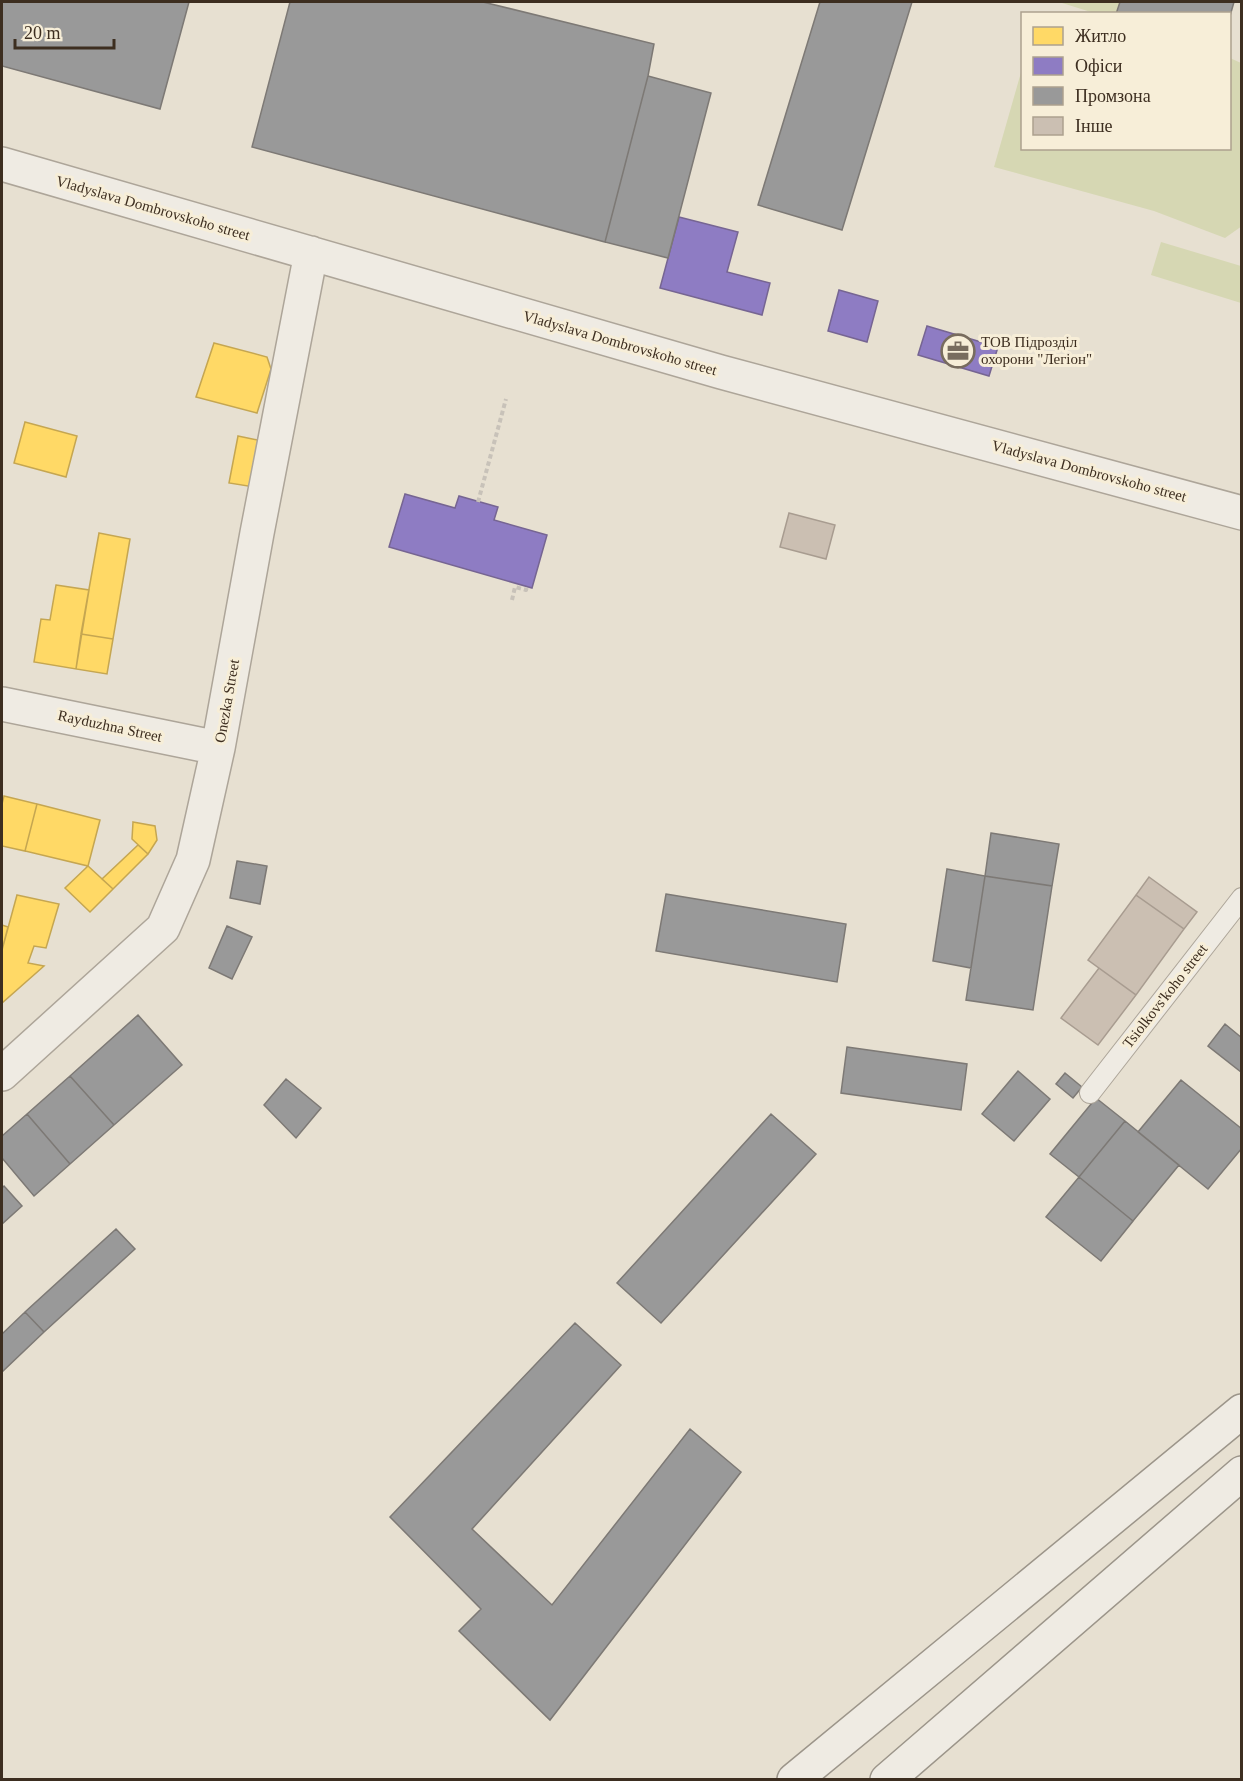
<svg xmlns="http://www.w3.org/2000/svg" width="1243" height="1781" font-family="'Times New Roman',serif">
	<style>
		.green { fill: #d6d7b3 }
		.homes { fill: #ffd966; stroke: #c5a651; stroke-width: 1.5 }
		.offices { fill: #8e7cc3; stroke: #766592; stroke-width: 1.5 }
		.industry { fill: #999; stroke: #7d7975; stroke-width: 1.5 }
		.building { fill: #cbbfb2; stroke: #a89c90; stroke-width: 1.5 }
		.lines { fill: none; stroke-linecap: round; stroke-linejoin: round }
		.lane-casing { stroke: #ada599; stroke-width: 22 }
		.street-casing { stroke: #ada599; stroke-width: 36 }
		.secondary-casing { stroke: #9c958a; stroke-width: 36 }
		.path { stroke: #c8c2b9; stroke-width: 4; stroke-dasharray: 4.5 3; stroke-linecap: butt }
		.lane { stroke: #efebe3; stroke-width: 20 }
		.street { stroke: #efebe3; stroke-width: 33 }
		.secondary { stroke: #efebe3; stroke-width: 33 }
		.labels { text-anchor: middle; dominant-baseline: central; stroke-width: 6; stroke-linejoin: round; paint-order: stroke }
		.street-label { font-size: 15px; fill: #3d2e20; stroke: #f7eed8 }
		.poi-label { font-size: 15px; fill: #3d2e20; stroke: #f7eed8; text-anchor: start }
	</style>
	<rect width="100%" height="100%" fill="#e7e0d1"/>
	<path class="green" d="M1059 2H1120L1116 14 1094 13Z
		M1230 58 1241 63 1242 226 1225 238 1154 211 994 167 1022 69V148H1230Z
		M1161 242 1241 266V303L1151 275Z"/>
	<path class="homes" d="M214 343 267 357 271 369 257 413 196 397Z
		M25 422 77 436 66 477 14 463Z
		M238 436 262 441 254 487 229 483Z
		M99 533 130 539 113 639 81 634Z
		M56 585 89 590 76 669 34 662 41 619 50 620Z
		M81 634 113 639 107 674 76 669Z
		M4 796 37 804 25 851 2 846V804Z
		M37 804 100 820 88 866 25 851Z
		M133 822 155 826 157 840 148 854 132 839Z
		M138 845 148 854 113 889 102 879Z
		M88 866 113 889 90 912 65 888Z
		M17 895 59 904 46 948 34 946 28 963 44 966 2 1003V950Z
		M2 925 8 927 2 950Z"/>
	<path class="offices" d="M679 217 738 232 727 272 770 283 762 315 660 288Z
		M839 290 878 301 867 342 828 331Z
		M927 326 998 347 989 376 918 355Z
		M405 494 455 508 459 496 498 507 494 520 547 535 532 588 389 547Z"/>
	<path class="industry" d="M2 2H189L160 109 2 66Z
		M290 2H483L654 44 648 76 605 242 252 147Z
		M820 2H912L842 230 758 205Z
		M1120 2H1234L1230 16V14H1116Z
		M648 76 711 93 668 258 605 242Z
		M991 833 1059 844 1052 886 985 876Z
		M237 861 267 866 260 904 230 898Z
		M947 869 985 876 971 968 933 961Z
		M985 876 1052 886 1033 1010 966 1000Z
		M666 894 846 924 837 982 656 951Z
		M227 926 252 937 232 979 209 968Z
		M138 1015 182 1065 114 1125 70 1076Z
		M1225 1024 1242 1038 1241 1072 1208 1046Z
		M847 1047 967 1064 961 1110 841 1093Z
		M1018 1071 1050 1099 1014 1141 982 1114Z
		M1065 1073 1082 1087 1073 1098 1056 1084Z
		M70 1076 114 1125 70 1164 27 1114Z
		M286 1079 321 1108 296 1138 264 1105Z
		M1181 1080 1242 1129V1148L1208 1189 1138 1132Z
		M1096 1098 1125 1121 1079 1177 1050 1154Z
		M27 1114 70 1164 34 1196 2 1158V1136Z
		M771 1114 816 1154 661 1323 617 1283Z
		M1125 1121 1179 1165 1133 1221 1079 1177Z
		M1079 1177 1133 1221 1101 1261 1046 1217Z
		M4 1186 22 1206 2 1224V1188Z
		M116 1229 135 1249 44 1332 25 1312Z
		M25 1312 44 1332 2 1372V1334Z
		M575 1323 621 1365 472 1529 552 1605 690 1429 741 1472 550 1720 459 1631 481 1609 390 1517Z"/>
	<path class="building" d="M789 513 835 525 826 559 780 547Z
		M1149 877 1197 912 1184 929 1136 895Z
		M1136 895 1184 929 1136 995 1088 960Z
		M1099 968 1136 995 1098 1045 1061 1018Z"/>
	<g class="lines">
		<defs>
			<path id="lane" d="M1090 1093 1242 898"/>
			<path id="street" d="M2 164 721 372 1242 513
				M2 704 218 748
				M2 1074 163 928 193 860 218 748 257 533 311 253"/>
			<path id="secondary" d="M794 1780 1242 1411
				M887 1780 1242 1473"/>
		</defs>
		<use href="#lane" class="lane-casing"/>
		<use href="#street" class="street-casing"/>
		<use href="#secondary" class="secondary-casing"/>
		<path class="path" d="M478 502 506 399
			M512 600 515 587 526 590 527 587"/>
		<use href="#lane" class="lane"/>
		<use href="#street" class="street"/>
		<use href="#secondary" class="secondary"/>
	</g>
	<defs>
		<symbol id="office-ring" viewBox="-11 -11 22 22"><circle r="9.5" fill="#f7eed8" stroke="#786c5e" stroke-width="1.5"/><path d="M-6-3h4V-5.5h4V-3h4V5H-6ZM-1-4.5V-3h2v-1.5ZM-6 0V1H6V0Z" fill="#786c5e"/></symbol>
	</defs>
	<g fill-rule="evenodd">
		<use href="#office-ring" x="939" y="332" width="38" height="38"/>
	</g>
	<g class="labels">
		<g class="street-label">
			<text transform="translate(153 208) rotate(16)">Vladyslava Dombrovskoho street</text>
			<text transform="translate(620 343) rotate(16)">Vladyslava Dombrovskoho street</text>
			<text transform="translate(1089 471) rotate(15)">Vladyslava Dombrovskoho street</text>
			<text transform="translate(227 701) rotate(-80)">Onezka Street</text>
			<text transform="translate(110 726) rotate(12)">Rayduzhna Street</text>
			<text transform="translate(1165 996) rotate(-52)">Tsiolkovs'koho street</text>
		</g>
		<g class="poi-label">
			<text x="981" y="342">ТОВ Підрозділ<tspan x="981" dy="17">охорони "Легіон"</tspan></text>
		</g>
	</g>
	<rect width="1243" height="1781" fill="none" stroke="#3d2e20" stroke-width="6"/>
	<rect x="1021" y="12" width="210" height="138" fill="#f7eed8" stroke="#ada18e" stroke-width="1.5"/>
	<rect x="1033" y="27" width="30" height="18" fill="#ffd966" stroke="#ada18e" stroke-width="1.5"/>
	<text x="1075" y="42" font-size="18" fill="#3d2e20">Житло</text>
	<rect x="1033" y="57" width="30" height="18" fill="#8e7cc3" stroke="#ada18e" stroke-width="1.5"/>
	<text x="1075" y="72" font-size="18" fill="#3d2e20">Офіси</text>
	<rect x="1033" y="87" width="30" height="18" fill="#999999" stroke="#ada18e" stroke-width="1.5"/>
	<text x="1075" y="102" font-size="18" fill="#3d2e20">Промзона</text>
	<rect x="1033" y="117" width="30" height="18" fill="#cbbfb2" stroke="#ada18e" stroke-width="1.5"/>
	<text x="1075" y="132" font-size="18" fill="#3d2e20">Інше</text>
	<path d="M15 39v9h99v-9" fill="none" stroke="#3d2e20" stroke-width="3"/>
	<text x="24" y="39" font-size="18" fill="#3d2e20" stroke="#f7eed8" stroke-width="4.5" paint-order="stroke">20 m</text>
</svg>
